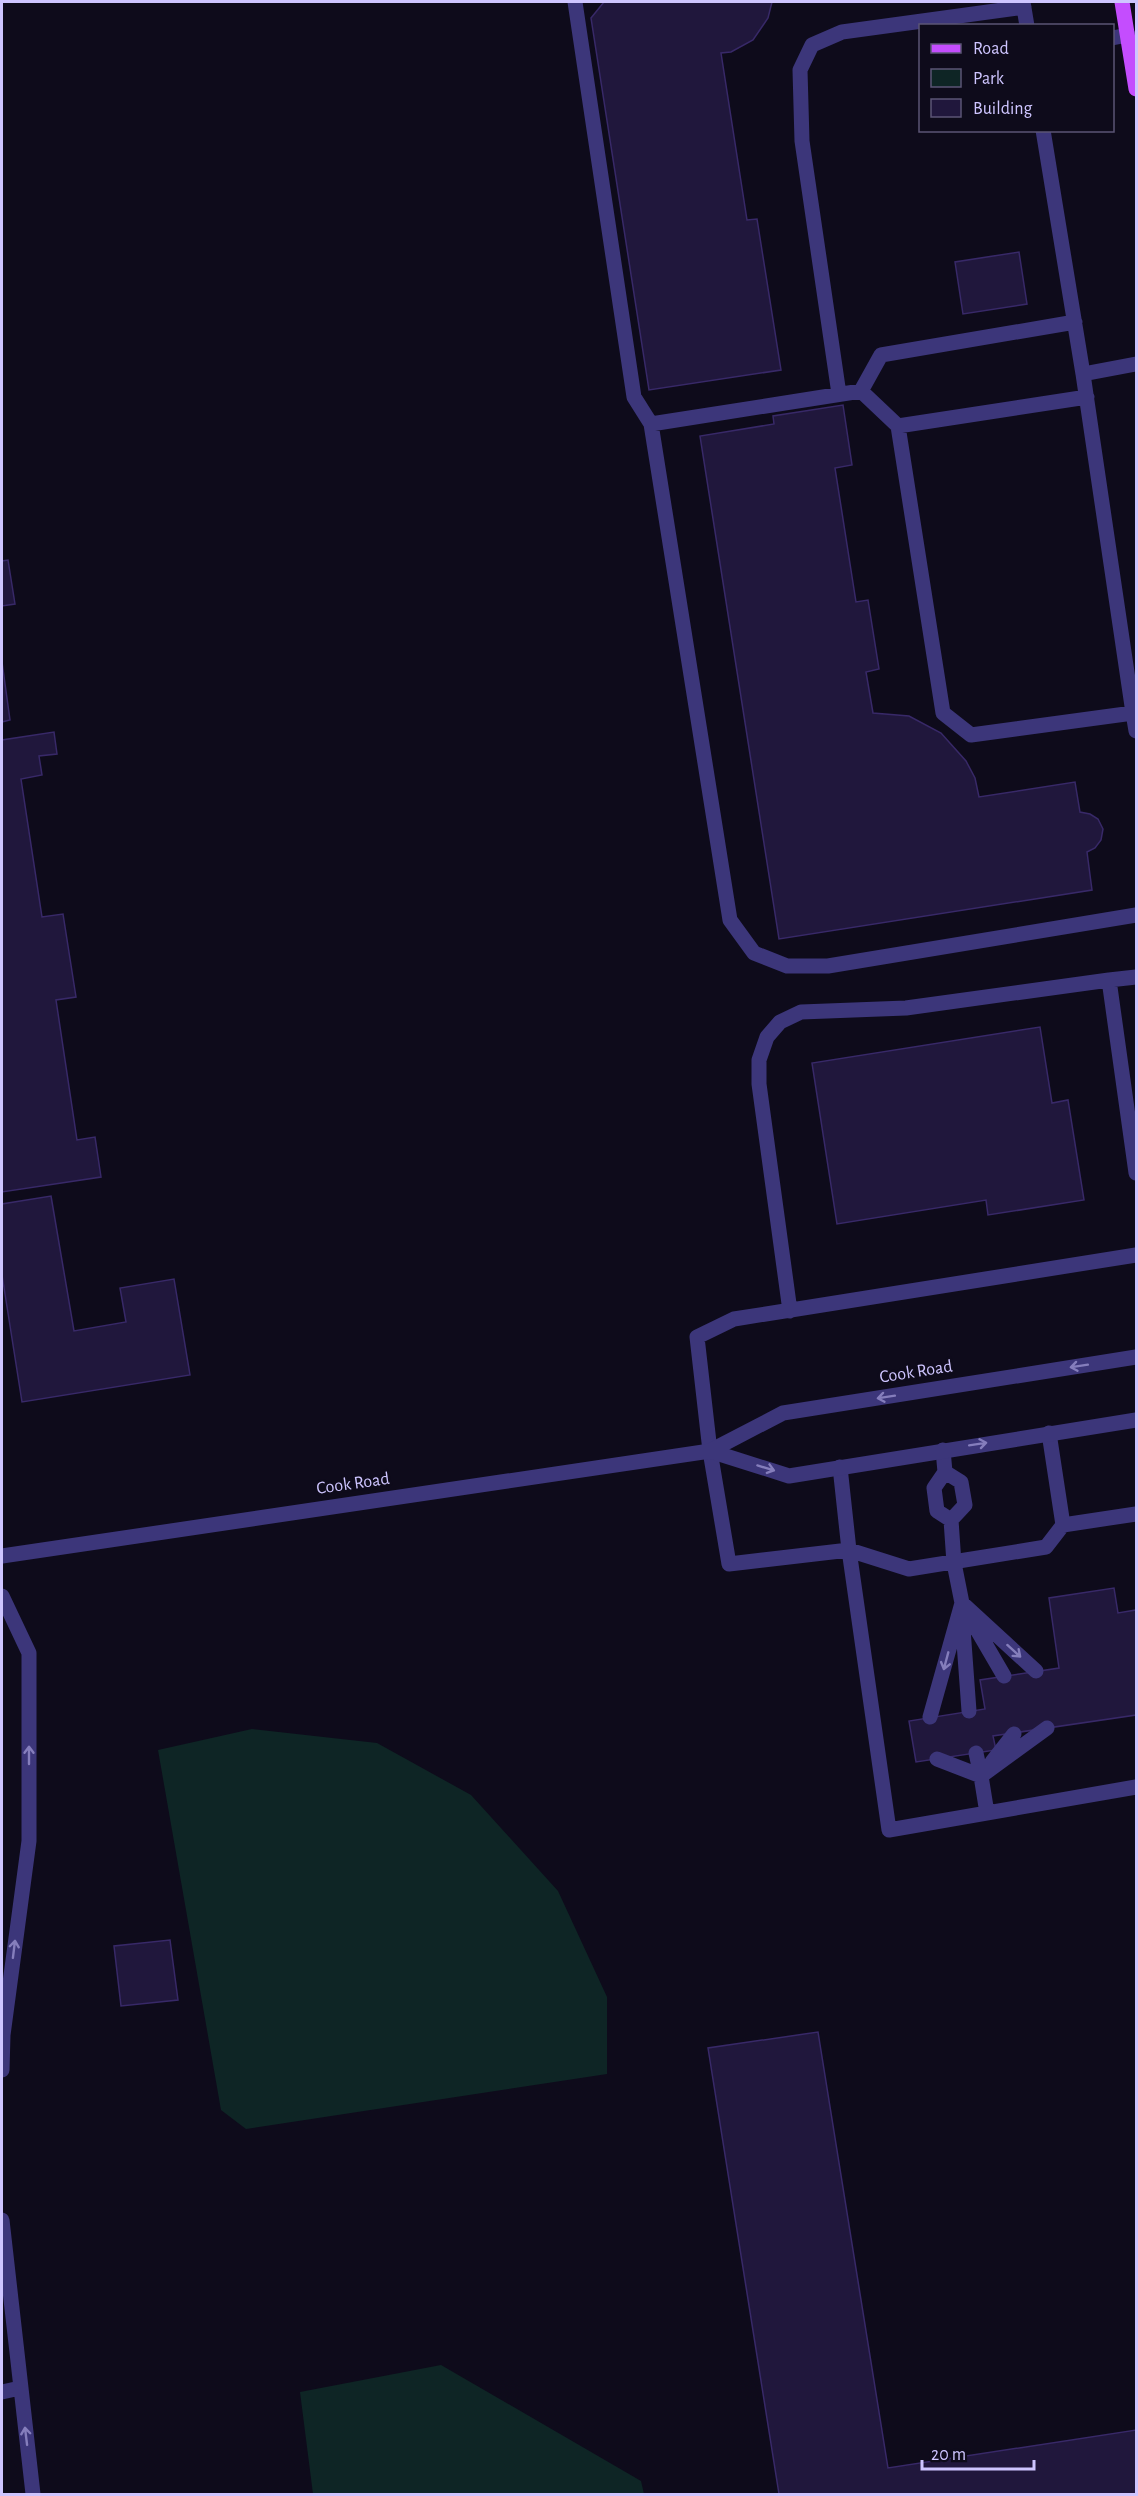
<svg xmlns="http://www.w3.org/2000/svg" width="1138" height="2496" font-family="'Alegreya Sans',sans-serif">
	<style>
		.green { fill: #0e2525 }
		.building { fill: #20173c; stroke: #382968; stroke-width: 1.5 }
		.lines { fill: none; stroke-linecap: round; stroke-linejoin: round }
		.service { stroke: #3c367a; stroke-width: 15 }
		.tertiary { stroke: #3c367a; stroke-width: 15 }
		.primary { stroke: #c44dfe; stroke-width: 15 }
		.oneway { stroke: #857ebc }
		.labels { text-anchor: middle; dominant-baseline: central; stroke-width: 5; stroke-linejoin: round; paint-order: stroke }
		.street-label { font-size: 18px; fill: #cec5ff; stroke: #0e0b1b }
	</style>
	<rect width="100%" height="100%" fill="#0e0b1b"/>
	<path class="green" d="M252 1729 377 1743 471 1795 558 1891 607 1997V2074L246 2129 221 2110 158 1750Z
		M441 2365 641 2481 644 2494H313L300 2392Z"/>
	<path class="building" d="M604 2H772L768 18 753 40 731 52 721 53 747 220 757 219 781 370 649 390 591 18Z
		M1019 252 1027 304 963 314 955 262Z
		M843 405 852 465 835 468 856 602 868 600 879 669 866 672 873 713 909 716 941 733 966 761 975 778 979 797 1075 782 1080 812 1090 814 1098 819 1103 829 1101 840 1095 848 1087 852 1092 890 779 939 700 436 774 424 773 416Z
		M8 560 15 604 2 606V561Z
		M2 662 10 720 2 722Z
		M54 732 57 754 39 756 42 775 21 779 42 917 63 914 76 997 56 1000 77 1140 95 1137 101 1177 2 1192V740Z
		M1040 1027 1052 1103 1068 1100 1084 1200 988 1215 986 1200 837 1224 812 1063Z
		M51 1196 74 1331 126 1322 120 1288 174 1279 190 1375 22 1402 2 1275V1204Z
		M1114 1588 1118 1613 1136 1610V1715L993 1736 996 1750 916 1762 909 1721 985 1709 980 1680 1059 1668 1049 1598Z
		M170 1940 178 2000 121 2006 114 1946Z
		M818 2032 888 2468 1136 2430V2494H779L708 2048Z"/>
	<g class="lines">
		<path class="service" d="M575 2 634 397 651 424 730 920 754 953 787 966H828L1136 915
			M1023 2 1027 26
			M1112 38 1128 35
			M1043 130 1083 374 1136 364
			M1083 374 1133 713 1136 712
			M861 391 881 355 1075 322
			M839 394 802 141 800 70 812 45 842 32 1024 7
			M1087 397 898 426 943 713 971 735 1133 713 1136 731
			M651 424 861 391 898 426
			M1109 980 1136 977
			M790 1311 759 1084V1060L767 1037 780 1022 801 1012 906 1008 1109 980 1136 1173
			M1049 1433 1063 1525
			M840 1467 849 1550 729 1564 710 1451 697 1337 734 1319 1136 1255
			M945 1472 961 1482 965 1505 951 1520
			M1136 1514 1063 1525 1046 1547 909 1569 849 1550 889 1830 1136 1787
			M2 1596 29 1653V1841L3 2035 2 2070
			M962 1603 1036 1671
			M962 1615 969 1711
			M969 1616 1004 1676
			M930 1717 962 1603 954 1563 951 1520 937 1511 934 1488 945 1472 943 1450
			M976 1753 981 1776
			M937 1759 981 1776 987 1813
			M992 1762 1014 1734
			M981 1776 1047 1728
			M2 2220 33 2494
			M2 2392 20 2388"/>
		<path class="tertiary" d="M710 1451 789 1476 1136 1420
			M2 1556 710 1451 783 1413 1136 1357"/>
		<path class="primary" d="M1122 2 1136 89"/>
	</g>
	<defs><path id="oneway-shaft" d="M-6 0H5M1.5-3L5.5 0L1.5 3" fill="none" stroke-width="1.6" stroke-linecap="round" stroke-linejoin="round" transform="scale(1.5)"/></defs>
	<g class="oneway">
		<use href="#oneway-shaft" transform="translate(1079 1366) rotate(171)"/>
		<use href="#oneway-shaft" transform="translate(886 1397) rotate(171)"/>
		<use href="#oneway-shaft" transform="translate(978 1444) rotate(-9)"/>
		<use href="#oneway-shaft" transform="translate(766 1468) rotate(17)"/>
		<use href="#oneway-shaft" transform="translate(1014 1651) rotate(42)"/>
		<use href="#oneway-shaft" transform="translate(946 1661) rotate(105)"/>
		<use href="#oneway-shaft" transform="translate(29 1755) rotate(-90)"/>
		<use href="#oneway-shaft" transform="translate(14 1949) rotate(-83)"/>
		<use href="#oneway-shaft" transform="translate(26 2436) rotate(-97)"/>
	</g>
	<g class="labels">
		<g class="street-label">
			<text transform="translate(916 1372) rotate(-9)">Cook Road</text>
			<text transform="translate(353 1484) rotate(-8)">Cook Road</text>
		</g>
	</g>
	<rect width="1138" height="2496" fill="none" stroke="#cec5ff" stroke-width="6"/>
	<rect x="919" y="24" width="195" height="108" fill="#0e0b1b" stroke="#5b5576" stroke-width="1.5"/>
	<rect x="931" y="44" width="30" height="9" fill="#c44dfe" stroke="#5b5576" stroke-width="1.5"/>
	<text x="973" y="54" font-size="18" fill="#cec5ff">Road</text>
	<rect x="931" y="69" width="30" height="18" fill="#0e2525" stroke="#5b5576" stroke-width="1.5"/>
	<text x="973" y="84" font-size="18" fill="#cec5ff">Park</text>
	<rect x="931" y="99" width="30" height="18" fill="#20173c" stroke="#5b5576" stroke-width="1.5"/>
	<text x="973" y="114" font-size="18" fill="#cec5ff">Building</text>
	<path d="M922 2460v9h112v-9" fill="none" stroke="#cec5ff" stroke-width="3"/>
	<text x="931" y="2460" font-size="18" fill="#cec5ff" stroke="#0e0b1b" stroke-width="4.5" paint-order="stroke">20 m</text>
</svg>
